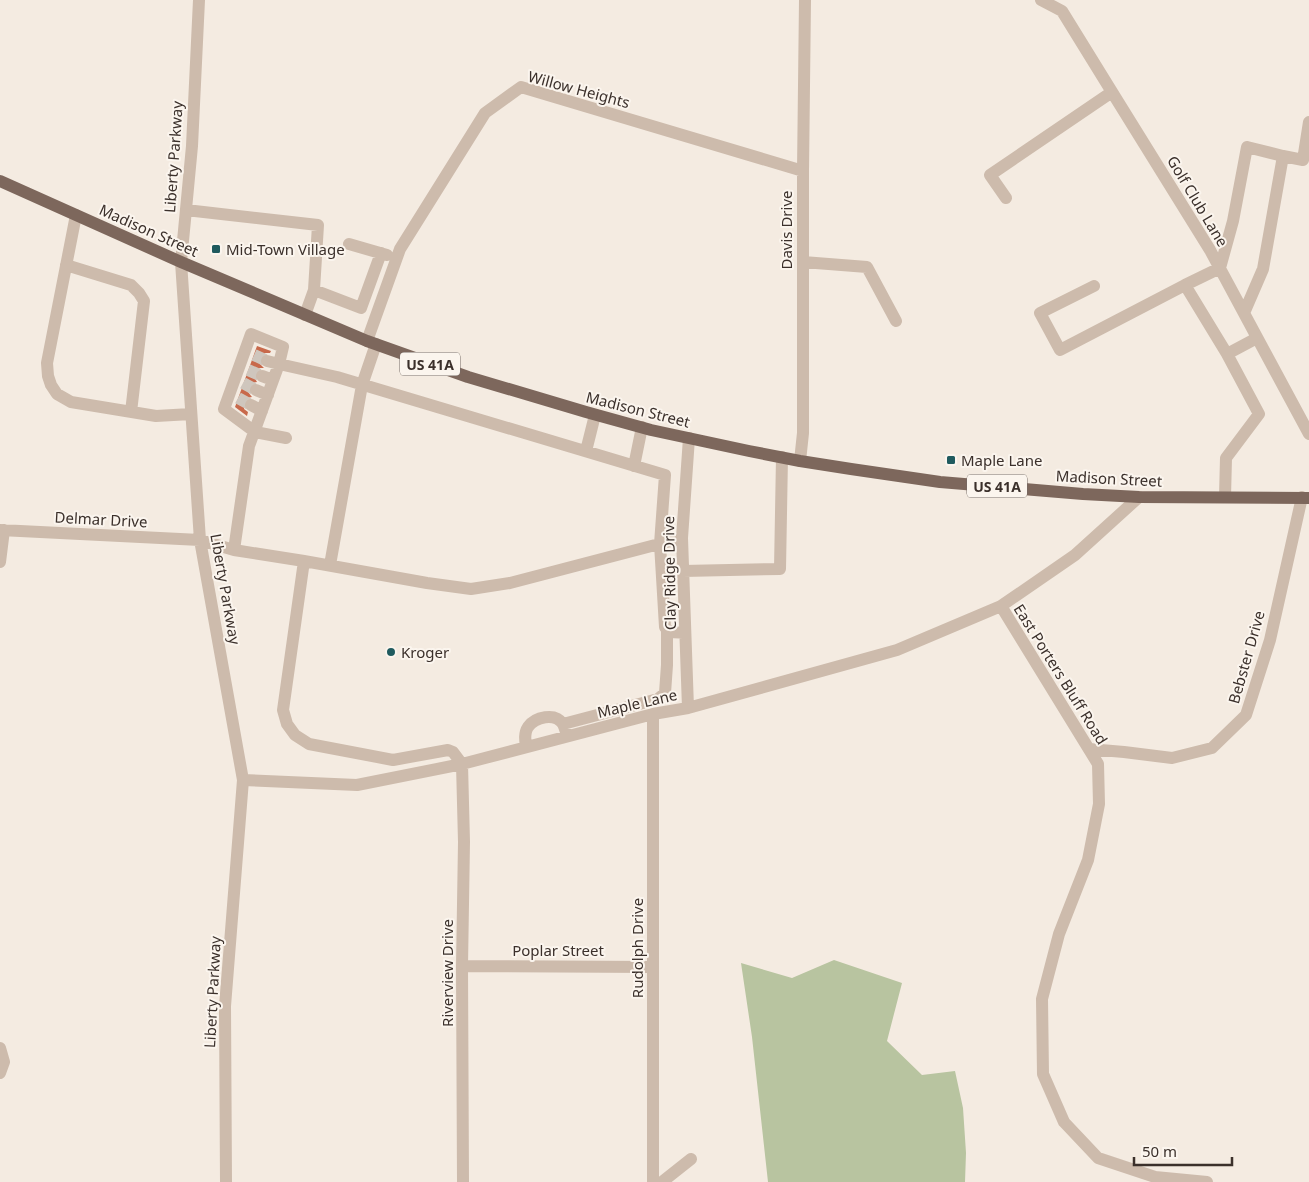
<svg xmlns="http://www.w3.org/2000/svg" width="1309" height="1182" font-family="'Noto Sans',sans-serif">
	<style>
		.green { fill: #b8c4a0 }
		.building { fill: #c8694b }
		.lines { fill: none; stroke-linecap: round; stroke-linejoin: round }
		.minor-tunnel { stroke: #cfc6bd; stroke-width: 12; stroke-dasharray: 12 6; stroke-linecap: butt }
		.minor { stroke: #cdbbac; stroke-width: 12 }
		.major { stroke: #7d675c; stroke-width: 12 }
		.poi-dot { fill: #1f5a5e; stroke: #fbf5ee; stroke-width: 2 }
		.labels { text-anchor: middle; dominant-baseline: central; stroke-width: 4; stroke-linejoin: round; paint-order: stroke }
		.shield { fill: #fbf5ee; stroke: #756b66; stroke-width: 1 }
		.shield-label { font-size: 14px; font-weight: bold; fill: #3b302b }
		.street-label { font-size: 15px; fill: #3b302b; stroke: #fbf5ee }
		.poi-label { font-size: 15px; fill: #3b302b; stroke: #fbf5ee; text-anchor: start }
	</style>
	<rect width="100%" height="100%" fill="#f4ebe1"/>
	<path class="green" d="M834 960 902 983 887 1041 922 1075 955 1071 963 1108 966 1153 965 1182H768L752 1037 741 963 792 978Z"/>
	<path class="building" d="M257 346 271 351 270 353H265L261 356 259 363 264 368H260L256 370 254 377 257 382 251 383 248 387V392L252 397 247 398 244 402V409L248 412 247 416 235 407Z"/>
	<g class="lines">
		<path class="minor-tunnel" d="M254 355 267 361
			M248 370 262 376
			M243 383 256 390
			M238 398 251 405"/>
		<path class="minor" d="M199 0 192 146 181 262 200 540 243 780 225 1006 226 1182
			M1041 0 1062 11 1112 92 1210 250 1309 434
			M1006 198 990 175 1112 92
			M186 210 318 225 314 290 361 308 381 253
			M76 215 47 363 48 376 51 385 57 394 71 402 156 416 191 414
			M349 244 387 255
			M803 262 867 267 896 321
			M66 265 131 285 139 293 144 301 131 412
			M1185 285 1227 354
			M1094 286 1040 313 1060 350 1185 285 1220 268 1233 221 1247 147 1283 156
			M1244 313 1263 269 1283 156 1303 160 1309 122
			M305 315 314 290
			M367 341 400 249 485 113 521 87 803 171
			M267 361 279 364 283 347 251 334 224 409 255 432 286 438
			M262 376 273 380
			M256 390 268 395
			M251 405 262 411
			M586 451 595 415
			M800 461 803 433V171L805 0
			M634 466 642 427
			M1225 497 1226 458 1259 414 1227 354 1257 338
			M0 530 200 540 234 550 304 561 427 583 471 589 510 583 682 538
			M234 550 249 446 279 364 337 377 665 475 660 544 665 627C669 634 678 632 685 633
			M304 561 283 710 287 724 295 735 309 744 393 760 448 750 453 752 462 764 464 842 462 966 463 1182
			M0 562 4 530
			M330 565 362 385 376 344
			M683 571 780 569 782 457
			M1001 606 1098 764 1099 804 1088 860 1059 934 1042 999 1043 1074 1064 1122 1098 1158 1155 1177 1207 1182
			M688 708 682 538 689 438
			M653 714V1182
			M563 724 658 699 665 693 667 665V631
			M526 747C525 740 524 733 528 727 535 717 555 712 563 724 564 726 565 729 566 732
			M1089 749 1124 752 1172 758 1212 748 1246 715 1270 640 1302 497
			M243 780 357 785 462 764 653 714 688 708 897 650 1001 606 1075 555 1139 497
			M462 966 653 967
			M0 1048 4 1062 0 1073
			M662 1182 691 1159"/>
		<path class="major" d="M0 181 181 262 367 341 468 377 586 412 651 430 749 451 800 461 851 469 940 482 1083 494 1139 497 1309 498"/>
	</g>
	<g class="poi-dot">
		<rect x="211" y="244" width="10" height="10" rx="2.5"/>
		<rect x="946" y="455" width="10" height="10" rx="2.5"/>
		<circle cx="391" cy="652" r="5"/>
	</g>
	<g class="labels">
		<g class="shield">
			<rect x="400" y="352.5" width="60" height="23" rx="4"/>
			<rect x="967" y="474.5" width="60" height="23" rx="4"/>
		</g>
		<g class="shield-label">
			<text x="430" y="364">US 41A</text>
			<text x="997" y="486">US 41A</text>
		</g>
		<g class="street-label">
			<text transform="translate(579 89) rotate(15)">Willow Heights</text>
			<text transform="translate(173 157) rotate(-86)">Liberty Parkway</text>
			<text transform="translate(1198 201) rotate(59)">Golf Club Lane</text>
			<text transform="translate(149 230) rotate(24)">Madison Street</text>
			<text transform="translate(786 230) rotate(-90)">Davis Drive</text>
			<text transform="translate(638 409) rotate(14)">Madison Street</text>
			<text transform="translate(1109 478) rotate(3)">Madison Street</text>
			<text transform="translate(101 519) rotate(3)">Delmar Drive</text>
			<text transform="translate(669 573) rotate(-91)">Clay Ridge Drive</text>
			<text transform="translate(226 589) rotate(80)">Liberty Parkway</text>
			<text transform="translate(1246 657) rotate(-74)">Bebster Drive</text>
			<text transform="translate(1061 674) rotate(58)">East Porters Bluff Road</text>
			<text transform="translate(637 703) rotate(-13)">Maple Lane</text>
			<text transform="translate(637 948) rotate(-90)">Rudolph Drive</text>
			<text x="558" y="950">Poplar Street</text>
			<text transform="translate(447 973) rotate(-90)">Riverview Drive</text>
			<text transform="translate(212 992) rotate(-87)">Liberty Parkway</text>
		</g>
		<g class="poi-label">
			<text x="226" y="249">Mid-Town Village</text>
			<text x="961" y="460">Maple Lane</text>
			<text x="401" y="652">Kroger</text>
		</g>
	</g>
	<path d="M1134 1157v8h98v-8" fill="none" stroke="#3b302b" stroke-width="2.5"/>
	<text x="1142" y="1157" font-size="15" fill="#3b302b" stroke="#fbf5ee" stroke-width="4" paint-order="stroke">50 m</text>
</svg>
